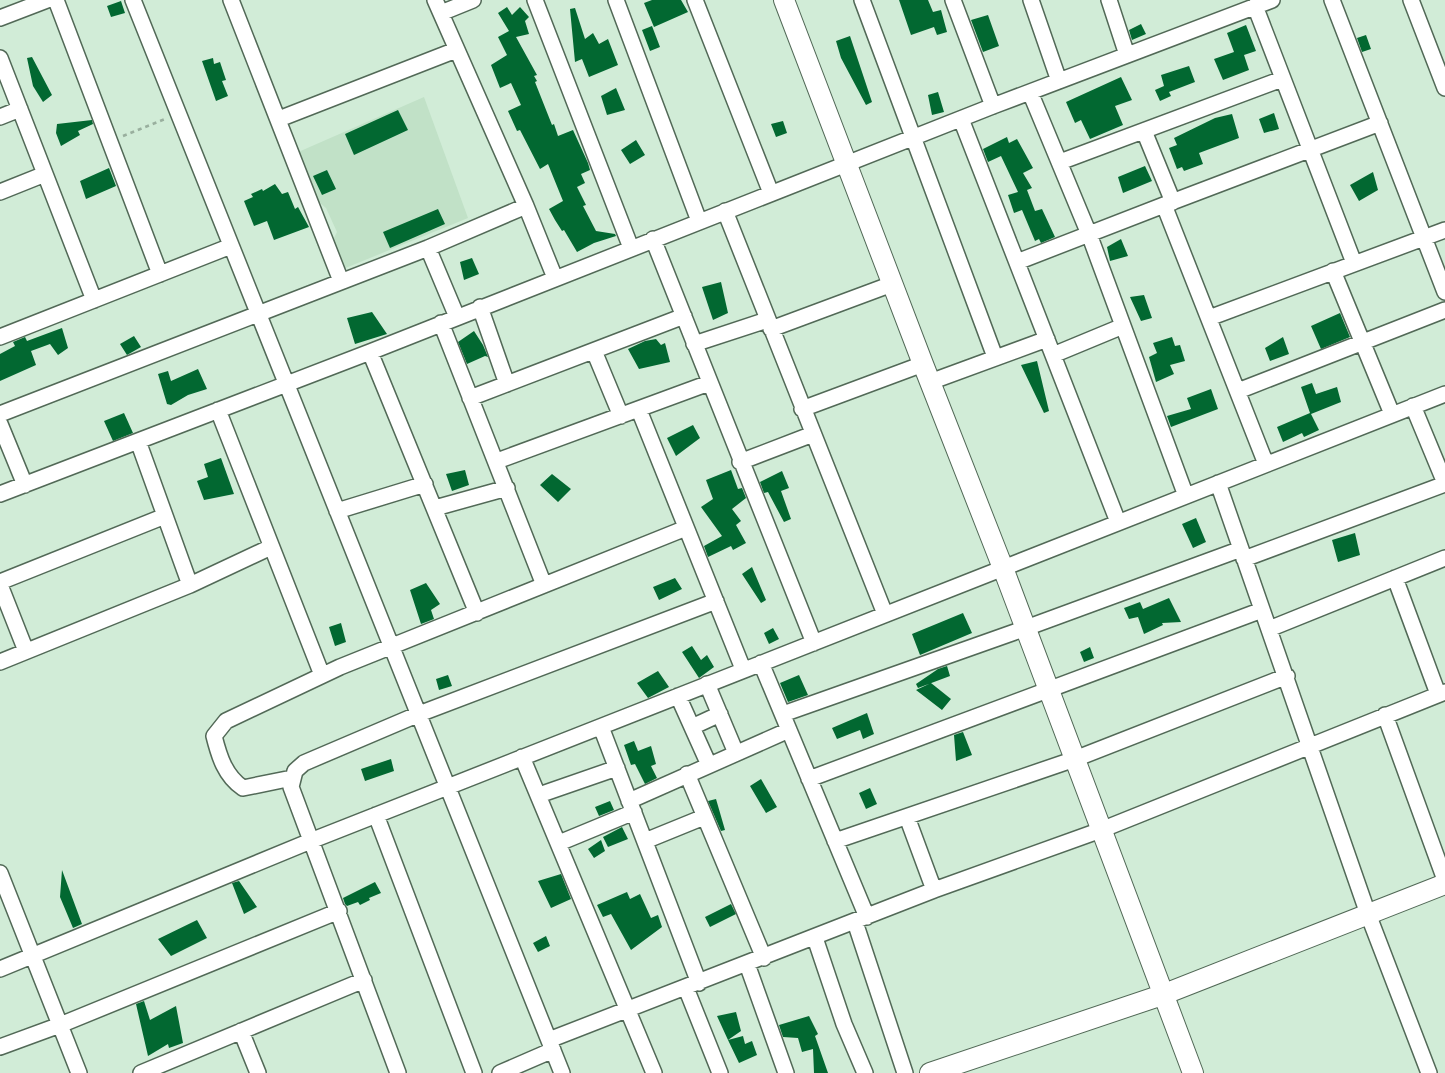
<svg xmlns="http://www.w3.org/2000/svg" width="1445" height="1073" font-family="'Roboto Condensed',sans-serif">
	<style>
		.built { fill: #c1e1c7 }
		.building { fill: #026831 }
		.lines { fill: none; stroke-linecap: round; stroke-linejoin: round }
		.minor-casing { stroke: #526957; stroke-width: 18 }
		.tertiary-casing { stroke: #526957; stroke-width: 22 }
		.path { stroke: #99af9e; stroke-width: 2.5; stroke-dasharray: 4 4; stroke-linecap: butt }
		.minor { stroke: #fff; stroke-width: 15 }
		.tertiary { stroke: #fff; stroke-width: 20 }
	</style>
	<rect width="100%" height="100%" fill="#d1ecd7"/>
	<path class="built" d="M424 97 468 218 343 269 332 242 337 232 326 208 319 202 296 153Z"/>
	<path class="building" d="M652 0H681L688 12 654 27 644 3Z
		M899 0H928L933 12 941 10 947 32 937 35 934 27 911 35Z
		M121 1 125 13 111 17 107 6Z
		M507 7 512 15 520 7 529 17 525 21 529 34 516 37 537 75 534 76 537 81 535 82 552 125 554 124 558 136 573 130 588 163 590 170 581 174 585 183 577 187 586 205 583 206 596 231 615 234 616 236 594 243 577 252 564 230 562 231 555 220 549 209 563 201 548 164 540 169 520 130 517 131 508 111 521 105 511 83 500 88 491 65 507 55 498 37 509 31 498 13Z
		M575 8 585 39 593 33 599 44 608 39 618 65 589 77 582 59 575 62 570 9Z
		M988 15 999 46 983 52 971 20Z
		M1141 24 1146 34 1132 40 1129 30Z
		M1246 25 1256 51 1244 55 1249 70 1223 80 1214 59 1234 52 1227 33Z
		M652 26 660 47 650 51 642 30Z
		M1366 35 1371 49 1362 52 1357 38Z
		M850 36 872 102 866 105 841 58 836 41Z
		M32 57 52 95 43 102 33 86 27 58Z
		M213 58 214 64 220 62 226 80 222 81 228 96 216 101 202 61Z
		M1189 66 1195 82 1169 92 1171 96 1160 101 1155 90 1164 86 1161 75Z
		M1121 77 1132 100 1115 106 1123 125 1090 139 1081 120 1075 123 1066 102Z
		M616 88 625 110 607 115 601 96Z
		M938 92 944 112 932 115 928 95Z
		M398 110 408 130 354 155 345 134Z
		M1274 113 1279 129 1264 133 1259 119Z
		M1232 114 1239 138 1199 153 1203 164 1184 171 1182 167 1177 169 1169 148 1177 145 1174 138 1215 118Z
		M92 120 93 124 78 131 80 135 61 146 56 133 57 124Z
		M783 121 787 133 776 137 771 124Z
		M1007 137 1009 143 1017 139 1033 168 1023 173 1032 188 1027 190 1035 211 1042 209 1055 237 1041 243 1039 239 1035 241 1022 210 1014 213 1008 195 1018 192 1001 156 988 162 983 149Z
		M636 140 645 155 630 164 621 150Z
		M1145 166 1152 181 1123 193 1118 177Z
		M109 168 116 186 86 199 80 181Z
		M327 170 336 189 322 195 313 176Z
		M1373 172 1378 190 1359 201 1350 185Z
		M275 184 282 194 288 192 295 209 298 207 309 227 274 240 267 221 254 226 244 201 253 197 251 194 262 189 263 191Z
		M438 209 445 224 390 248 383 232Z
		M1121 239 1128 256 1110 261 1107 247Z
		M472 258 479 274 464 280 460 262Z
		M721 282 728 313 713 320 702 287Z
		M1144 295 1152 318 1141 321 1130 297Z
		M372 312 387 334 355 344 347 318Z
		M1340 313 1350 337 1321 349 1311 326Z
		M62 328 68 348 58 355 50 344 31 351 36 365 0 381V354L15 346 13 342 25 337 27 341Z
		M474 331 483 345 488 357 485 356 467 364 458 342Z
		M134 336 141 347 127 355 120 344Z
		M1172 337 1175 346 1180 345 1185 361 1170 365 1174 374 1156 382 1149 357 1157 353 1153 343Z
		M1283 337 1289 354 1270 361 1265 348Z
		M656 339 661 345 665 343 670 362 639 369 628 349 645 341Z
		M1037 361 1049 411 1044 413 1021 365Z
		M198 369 207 389 188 395 171 405 167 404 158 374 168 371 171 381Z
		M1312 383 1316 394 1337 387 1341 402 1311 414 1319 430 1304 437 1302 433 1283 442 1277 427 1310 413 1301 387Z
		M1211 389 1218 409 1171 427 1167 416 1191 409 1187 398Z
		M124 413 133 433 113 441 104 421Z
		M693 425 700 438 676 456 667 438Z
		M221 458 234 494 204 500 197 481 208 477 204 464Z
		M465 470 469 485 452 491 446 474Z
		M731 470 738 489 742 488 746 498 732 509 741 521 736 525 746 543 733 550 731 546 708 557 704 546 722 536 701 507 713 499 706 480Z
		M782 471 789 488 781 491 791 519 784 522 768 492 764 493 760 482Z
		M552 474 571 489 558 502 540 485Z
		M1196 518 1206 542 1193 548 1182 524Z
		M1355 533 1360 555 1338 562 1332 540Z
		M752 567 766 600 761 603 742 574Z
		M675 578 682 589 659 600 653 587Z
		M426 583 440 604 431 610 434 619 421 624 410 590Z
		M1169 598 1181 622 1162 623 1163 625 1144 634 1138 617 1129 619 1124 608 1140 602 1143 609Z
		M963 613 972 633 920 655 912 634Z
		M341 623 346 642 335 646 329 627Z
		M773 628 779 639 769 644 764 633Z
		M692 646 701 660 707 655 714 667 699 678 682 652Z
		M1090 647 1094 658 1084 662 1080 652Z
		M947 666 950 676 918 688 916 684 938 669Z
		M658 671 669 687 648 698 637 683Z
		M448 675 452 686 439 690 436 679Z
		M799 675 808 695 788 702 780 683Z
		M931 683 951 699 942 710 916 690Z
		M867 713 874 734 863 739 860 730 837 739 832 728Z
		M963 732 972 755 956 761 954 735Z
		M634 741 638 751 651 746 656 764 651 766 657 778 645 784 635 764 631 765 624 745Z
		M391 759 394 771 365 781 361 769Z
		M761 779 777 807 766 813 750 786Z
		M870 788 877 804 866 809 859 793Z
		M716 799 725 830 721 831 708 801Z
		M610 801 614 810 599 816 595 807Z
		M622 827 628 839 608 847 603 837Z
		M601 840 605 851 594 858 588 849Z
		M62 870 82 924 73 928 60 897Z
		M561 874 571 899 551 908 538 881Z
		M239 881 257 907 244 914 232 883Z
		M375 882 381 893 369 898 370 900 360 905 358 902 347 906 345 904 343 898Z
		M627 892 630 899 640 894 651 918 658 915 662 927 631 950 611 914 603 917 597 905Z
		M731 904 736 914 710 927 705 917Z
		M197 920 207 938 171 956 158 939Z
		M546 936 550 946 538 952 533 943Z
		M144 1001 150 1020 176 1006 183 1043 169 1048 168 1044 148 1056 136 1004Z
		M736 1012 741 1031 728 1040 717 1016Z
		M809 1016 818 1034 815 1036 828 1073H814L813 1049 802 1052 798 1038 783 1037 779 1025Z
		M743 1036 745 1044 752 1041 757 1055 739 1063 728 1040Z"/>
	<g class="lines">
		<defs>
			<path id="minor" d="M56 0 160 274
				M133 0 562 1073
				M231 0 341 281
				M435 0 526 206 555 278
				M535 0 631 248
				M616 0 699 221
				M695 0 771 193
				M862 0 995 357
				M953 0 993 106
				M1031 0 1059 81
				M1109 0 1127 55
				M1332 0 1445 292
				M1411 0 1445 88
				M1255 6 1354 263
				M441 13 473 0
				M0 18 47 0
				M0 58 94 300
				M1030 92 1089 234 1186 496
				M0 117 20 109
				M279 119 456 50
				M961 119 1118 522
				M1144 131 1173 202
				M1060 162 1282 79
				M0 192 45 174
				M1164 205 1380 123
				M725 211 885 614
				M653 239 814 643
				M428 248 457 317
				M1017 262 1164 205 1266 464
				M1333 271 1392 414
				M480 307 507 384
				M1209 318 1445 230
				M441 323 544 585
				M771 329 892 284
				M0 337 231 246
				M694 344 767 320
				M594 351 621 416
				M370 352 477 613
				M1053 355 1123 326
				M930 382 1047 339
				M1238 391 1445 310
				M470 398 684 316
				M1413 406 1445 483
				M802 409 923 364
				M218 410 322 675
				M639 410 743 669
				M0 414 428 248 526 206
				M0 424 25 485
				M138 441 190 585
				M497 461 709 383
				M740 462 813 434
				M1218 483 1368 914 1429 1073
				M0 494 370 352 993 106 1272 0
				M435 508 507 488
				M337 511 425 484
				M1244 559 1445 484
				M1395 578 1438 694
				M0 582 165 516
				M0 585 26 651
				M1269 629 1445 558
				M0 662 190 585 271 547
				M761 663 867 917
				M707 684 736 753
				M678 696 709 765
				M783 714 1026 628 1241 549
				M1385 715 1445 880
				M601 727 699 983
				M692 727 720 714
				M522 757 654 1073
				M687 774 764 958
				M292 778 243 788C225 776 219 756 214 736L226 721 340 667 686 528
				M809 779 1262 610
				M539 795 617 768
				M629 801 789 730
				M376 815 474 1073
				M907 817 934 890
				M645 841 704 817
				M835 841 1075 759 1287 676
				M559 843 634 812
				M0 873 79 1073
				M855 922 905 1073
				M815 938 844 1024 865 1073
				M747 964 786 1073
				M0 969 313 840 1445 394
				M686 988 720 1073
				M241 1031 258 1073
				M549 1040 934 890 1101 830 1445 692
				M0 1047 60 1025 339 911
				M141 1073 364 980
				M398 1073 291 787 295 771 304 763 419 714 716 601
				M500 1073 553 1050"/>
			<path id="tertiary" d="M784 0 923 364 1003 568 1193 1073
				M930 1073 1162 995 1445 884"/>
		</defs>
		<use href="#minor" class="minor-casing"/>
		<use href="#tertiary" class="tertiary-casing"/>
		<path class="path" d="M123 136 165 119"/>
		<use href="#minor" class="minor"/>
		<use href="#tertiary" class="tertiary"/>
	</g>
</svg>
